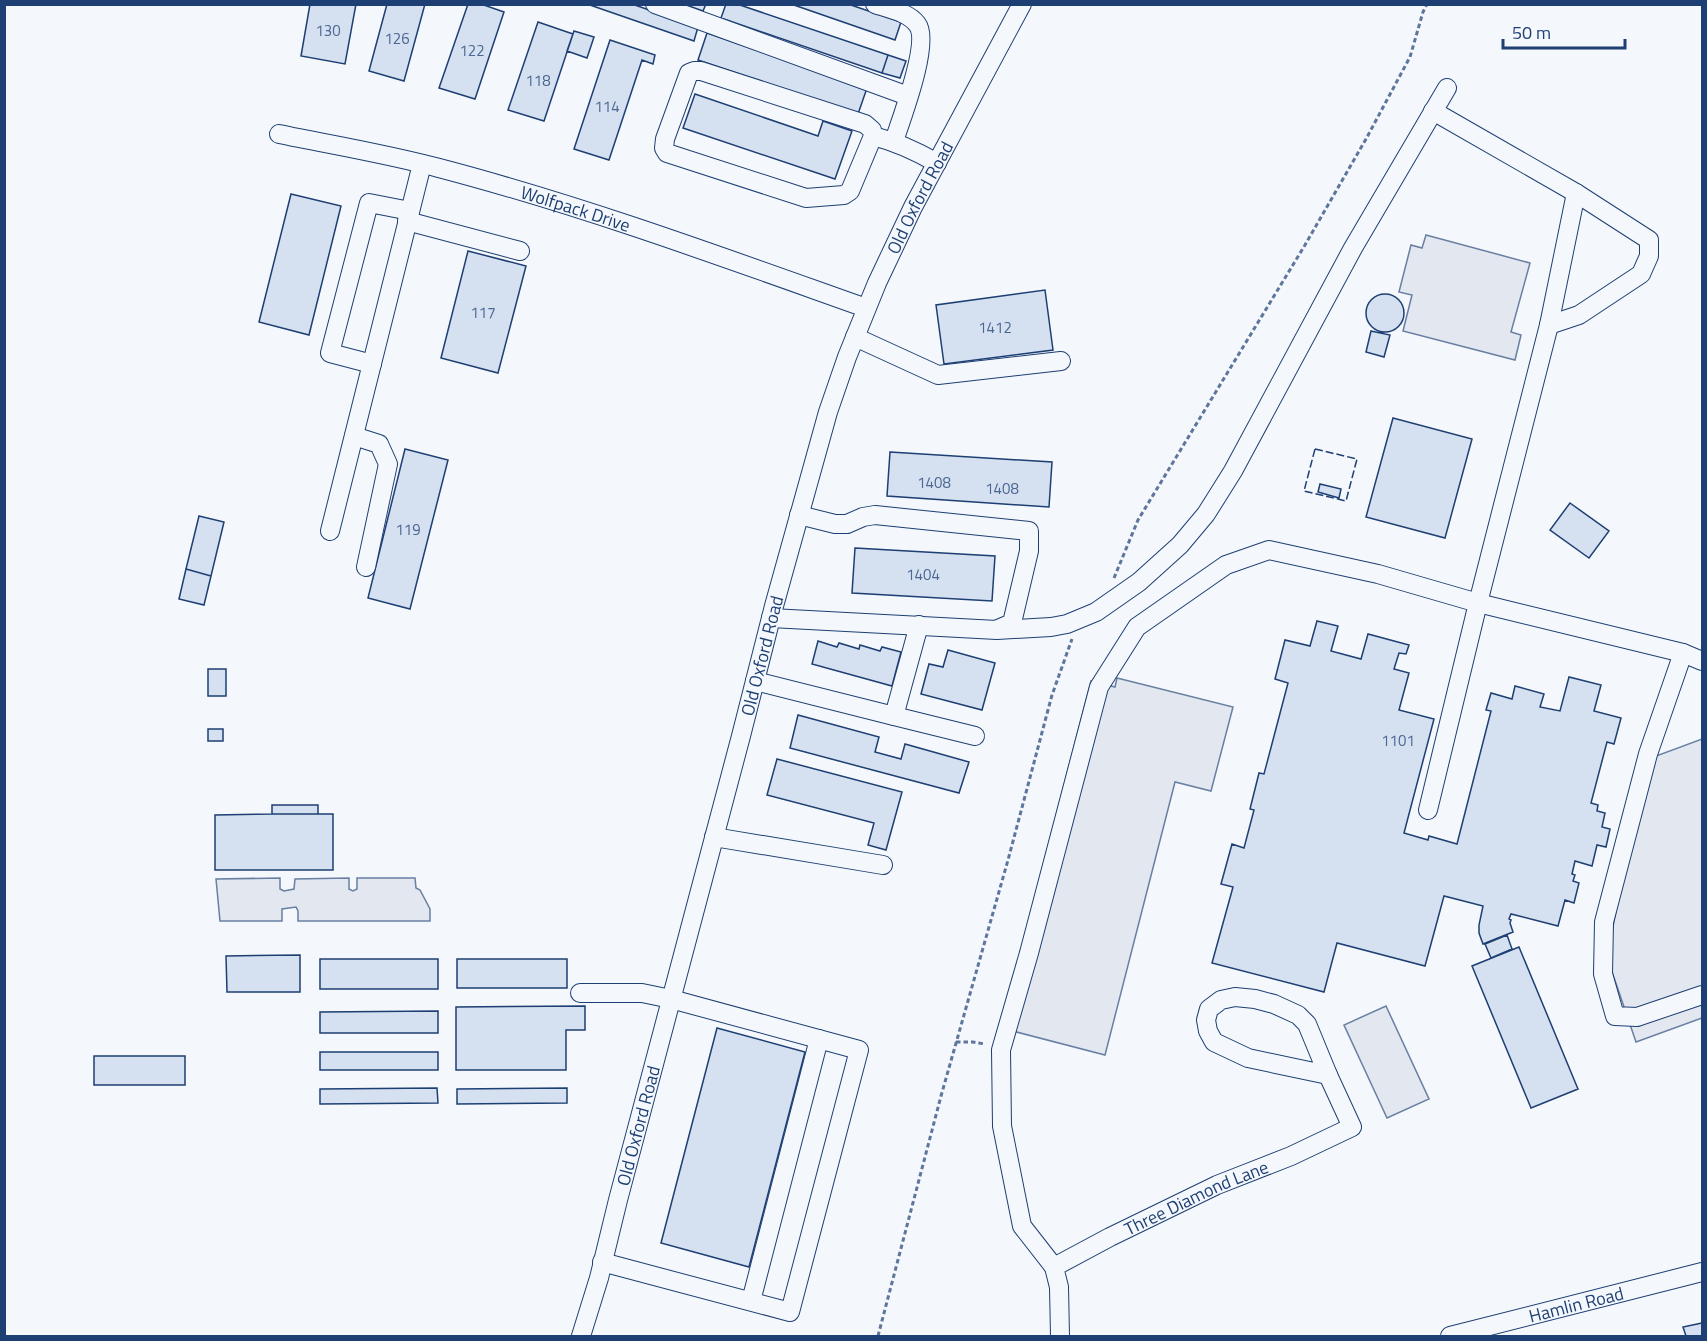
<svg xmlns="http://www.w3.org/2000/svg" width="1707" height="1341" font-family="'Titillium Web',sans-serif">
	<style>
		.parking { fill: #e3e8f0; stroke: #687fa3; stroke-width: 1.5 }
		.building { fill: #d5e0f0; stroke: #1d3f73; stroke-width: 1.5 }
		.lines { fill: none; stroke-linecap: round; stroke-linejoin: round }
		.minor-casing { stroke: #1d3f73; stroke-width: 20 }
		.path { stroke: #5e769c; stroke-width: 3; stroke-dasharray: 4.5 3; stroke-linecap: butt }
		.minor { stroke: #f4f7fb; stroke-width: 18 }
		.fence { stroke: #1d3f73; stroke-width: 1.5; stroke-dasharray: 8 3; stroke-linecap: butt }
		.labels { text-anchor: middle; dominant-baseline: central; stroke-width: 4.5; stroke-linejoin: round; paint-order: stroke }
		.number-label { font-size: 15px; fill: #4b6792 }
		.street-label { font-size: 18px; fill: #1d3f73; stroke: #f4f7fb }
	</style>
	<rect width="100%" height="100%" fill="#f4f7fb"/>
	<path class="parking" d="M1426 235 1530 263 1511 332 1521 335 1515 360 1403 331 1412 295 1399 292 1411 245 1422 248Z
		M1117 678 1233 707 1211 791 1175 782 1105 1055 1001 1028 1091 681 1115 687Z
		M1702 739V1018L1636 1042 1607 957 1621 886 1656 756Z
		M280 878V889L284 891 294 889 295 879 349 878V889L353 891 357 889V878H415L416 888 420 890 430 909V921H298V911L296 907 282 909V921H220L216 879Z
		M1386 1006 1429 1099 1387 1118 1344 1025Z"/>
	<path class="building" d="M310 4H356L345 64 301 56Z
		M387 4H425L404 81 369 71Z
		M468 4H481L504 12 475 99 439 88Z
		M587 4H632L698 27 694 41Z
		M683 4H706L703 11Z
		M726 4H737L888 55 882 73 721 18Z
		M791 4H848L901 22 895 40Z
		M538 22 573 34 544 121 508 110Z
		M574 31 594 37 587 58 567 51Z
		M707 33 867 88 858 114 698 60Z
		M610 40 655 55 653 64 642 60 609 160 574 149Z
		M888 55 906 61 900 78 882 73Z
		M695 94 818 136 823 121 852 131 835 179 683 128Z
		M291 194 341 206 309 335 259 322Z
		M468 251 526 266 498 373 441 358Z
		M1045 290 1053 350 944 364 936 305Z
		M1366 313a19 19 0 1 1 38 0a19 19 0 1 1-38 0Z
		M1371 331 1390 335 1384 357 1366 352Z
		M1393 418 1472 439 1445 538 1366 517Z
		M405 449 448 460 410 609 368 598Z
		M890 452 1052 462 1049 507 887 496Z
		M1320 484 1341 489 1339 498 1318 492Z
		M1570 503 1609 531 1589 558 1550 530Z
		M199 516 224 522 211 576 186 569Z
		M855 548 995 556 992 601 852 593Z
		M186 569 211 576 204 605 179 599Z
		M1317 621 1338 626 1331 651 1361 659 1368 634 1409 645 1406 654 1399 653 1394 669 1409 673 1399 710 1434 719 1404 833 1428 840 1429 836 1457 844 1491 711 1486 710 1491 693 1512 699 1515 686 1544 694 1540 707 1560 711 1569 677 1601 685 1594 711 1621 718 1614 744 1607 742 1591 803 1598 805 1597 811 1605 813 1602 827 1610 829 1606 847 1597 845 1592 866 1575 861 1572 874 1575 875 1573 881 1579 883 1574 903 1565 900 1558 926 1511 914 1509 919 1511 920 1510 923 1513 932 1483 944 1479 933V925L1483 906 1444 896 1425 966 1337 943 1324 992 1212 963 1233 887 1221 884 1232 844 1244 848 1254 810 1250 809 1259 773 1264 774 1288 683 1275 679 1285 640 1310 646Z
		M818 641 837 647 839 643 859 649 860 645 880 651 882 647 901 652 892 686 812 664Z
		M948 650 995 663 982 710 921 694 929 664 943 667Z
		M208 669H226V696H208Z
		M798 715 879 737 875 752 901 759 905 744 969 762 959 793 790 748Z
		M208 729H223V741H208Z
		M777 759 902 792 886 850 868 845 874 823 767 795Z
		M272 805H318V814H272Z
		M272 814H333V870H215V815Z
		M1507 935 1512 949 1491 958 1485 944Z
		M1519 947 1578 1089 1531 1108 1472 966Z
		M300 955V992H227L226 956Z
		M320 959H438V989H320Z
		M457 959H567V988H457Z
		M585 1006V1030H566V1070H456V1007Z
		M438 1011V1033H320V1012Z
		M717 1028 805 1052 749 1267 661 1243Z
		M320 1052H438V1070H320Z
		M94 1056H185V1085H94Z
		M437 1088 438 1103 320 1104V1089Z
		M567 1088V1103L457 1104V1089Z
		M1702 1323V1336H1686L1683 1327Z"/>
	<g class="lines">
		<defs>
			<g id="minor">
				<path d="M655 4 908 96"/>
				<path d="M875 4C889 9 908 12 917 24 931 41 901 120 894 141"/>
				<path d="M1433 111 1576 193 1649 240V256L1641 274 1579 315 1549 325"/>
				<path id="s1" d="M279 134C332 145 387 154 439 168 584 206 725 258 866 308"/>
				<path d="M873 136 872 130 865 124 701 71H694L689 73 665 139 664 148 667 153 806 198 844 195 850 191 873 136C897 142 916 151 937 163"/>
				<path d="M407 221 520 251"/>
				<path d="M855 337 938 375 1061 361"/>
				<path d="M372 364 330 353 369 203 410 211"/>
				<path d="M354 436 379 444 388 464 366 567"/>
				<path d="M799 515 835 524H847L863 517 875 515 1029 531V551L1012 623 998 629"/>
				<path d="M330 531 422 164"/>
				<path d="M771 618 997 630 1051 627 1067 624 1096 612 1139 582 1180 545 1206 514 1233 471 1353 248 1447 88"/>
				<path d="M1683 653 1648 754 1604 922 1603 974 1615 1016 1637 1017 1702 995"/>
				<path d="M755 681 894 716 919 625"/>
				<path d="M894 716 975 736"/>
				<path d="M1428 810 1478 603 1549 325 1576 193"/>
				<path d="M714 837 883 865"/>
				<path d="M580 993H642L671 999 859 1050 790 1312 602 1262"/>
				<path d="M1235 997 1255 999 1274 1004 1298 1015 1307 1024 1328 1075 1248 1058 1214 1042 1208 1031 1206 1020 1209 1009 1221 1000Z"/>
				<path d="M1054 1267 1022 1226 1002 1126 1001 1050 1029 953 1099 687 1137 627 1226 565 1269 550 1378 574 1478 603 1683 653 1702 661"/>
				<path d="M751 1301 819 1039"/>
				<path id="s2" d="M581 1336 599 1278 618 1200 741 736 774 606 828 412 847 357 877 283 913 207 1022 4"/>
				<path id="s3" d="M1060 1336 1059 1287 1054 1267 1110 1237 1217 1185 1291 1156 1352 1127 1328 1075"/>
				<path id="s4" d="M1450 1336 1702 1272"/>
			</g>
		</defs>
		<use href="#minor" class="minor-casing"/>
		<path class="path" d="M1114 578 1138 520 1305 245 1366 139 1410 57 1423 12 1427 4
			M956 1042H973L985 1044
			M878 1336 941 1096 1008 860 1052 695 1072 639"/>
		<use href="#minor" class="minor"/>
		<path class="fence" d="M1315 449 1357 459 1346 501 1304 491Z"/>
	</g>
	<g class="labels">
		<g class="number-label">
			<text x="328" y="30">130</text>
			<text x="397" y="38">126</text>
			<text x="472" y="50">122</text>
			<text x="538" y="80">118</text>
			<text x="607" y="106">114</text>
			<text x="483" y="312">117</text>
			<text x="995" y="327">1412</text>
			<text x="934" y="482">1408</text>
			<text x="1002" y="488">1408</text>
			<text x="408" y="529">119</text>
			<text x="923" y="574">1404</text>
			<text x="1398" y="740">1101</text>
		</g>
		<g class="street-label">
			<text stroke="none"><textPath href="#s2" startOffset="1190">Old Oxford Road</textPath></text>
			<text stroke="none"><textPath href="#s1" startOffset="306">Wolfpack Drive</textPath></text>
			<text stroke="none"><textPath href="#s2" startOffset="704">Old Oxford Road</textPath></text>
			<text stroke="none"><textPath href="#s2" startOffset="218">Old Oxford Road</textPath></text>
			<text stroke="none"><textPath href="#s3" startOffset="228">Three Diamond Lane</textPath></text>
			<text stroke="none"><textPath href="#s4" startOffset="130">Hamlin Road</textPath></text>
		</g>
	</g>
	<rect width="1707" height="1341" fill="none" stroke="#1d3f73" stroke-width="12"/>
	<path d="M1503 39v9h122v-9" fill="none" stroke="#1d3f73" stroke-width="3"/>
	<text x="1512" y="39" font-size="18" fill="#1d3f73" stroke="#f4f7fb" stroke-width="4.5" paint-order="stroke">50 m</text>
</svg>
